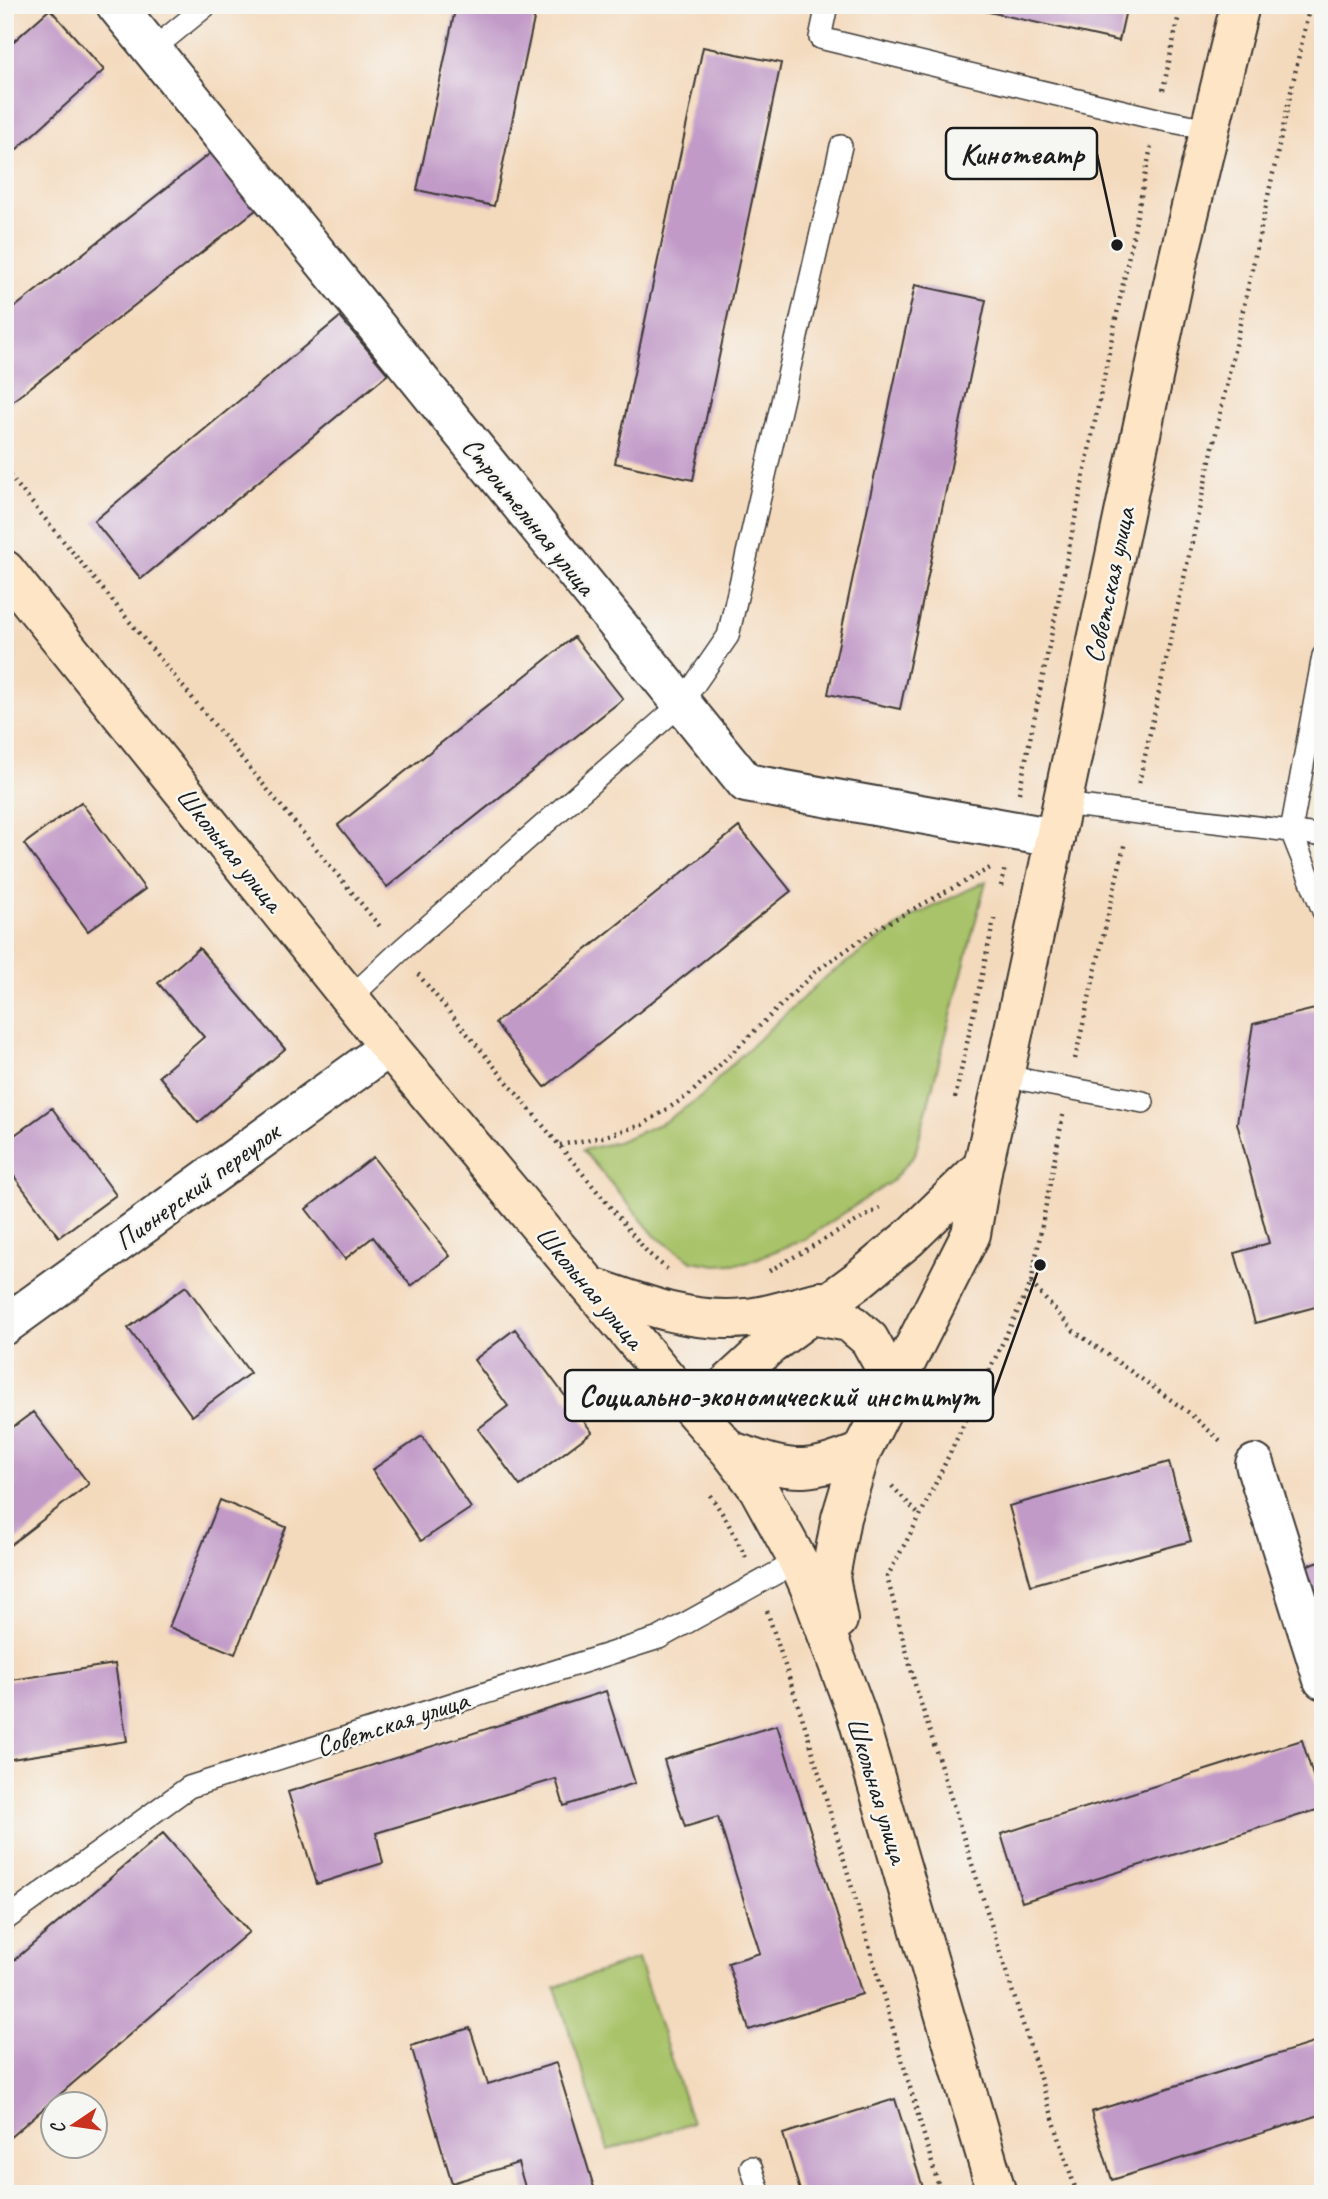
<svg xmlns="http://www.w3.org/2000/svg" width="1328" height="2199" font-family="Caveat,sans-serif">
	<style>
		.green { fill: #a8c369; stroke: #627042; stroke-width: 2 }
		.building { fill: #c19ac7 }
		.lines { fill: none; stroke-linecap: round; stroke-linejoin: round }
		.lane-casing { stroke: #3c3834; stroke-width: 24 }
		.street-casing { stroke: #3c3834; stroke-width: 42 }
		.secondary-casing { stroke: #3c3834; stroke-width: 42 }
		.path { stroke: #3c3834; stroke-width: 4.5; stroke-dasharray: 2 5; stroke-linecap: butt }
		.lane { stroke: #fff; stroke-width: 21 }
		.street { stroke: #fff; stroke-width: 38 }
		.secondary { stroke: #fde5c5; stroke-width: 38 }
		.labels { text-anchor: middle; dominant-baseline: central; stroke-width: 5; stroke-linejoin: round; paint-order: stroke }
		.street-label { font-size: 28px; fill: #1c1c1c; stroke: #f6f6f2 }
		.leader { fill: none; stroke: #1c1c1c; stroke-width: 2.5 }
		.callout-dot { fill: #1c1c1c; stroke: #f6f6f2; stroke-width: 2.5 }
		.callout { fill: #f6f6f2; stroke: #1c1c1c; stroke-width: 2.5 }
		.callout-label { font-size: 30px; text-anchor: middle; font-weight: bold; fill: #1c1c1c }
	</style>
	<rect width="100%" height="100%" fill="#f6f6f2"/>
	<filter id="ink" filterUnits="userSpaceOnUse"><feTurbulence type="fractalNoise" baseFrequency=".0143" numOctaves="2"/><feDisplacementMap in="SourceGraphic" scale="14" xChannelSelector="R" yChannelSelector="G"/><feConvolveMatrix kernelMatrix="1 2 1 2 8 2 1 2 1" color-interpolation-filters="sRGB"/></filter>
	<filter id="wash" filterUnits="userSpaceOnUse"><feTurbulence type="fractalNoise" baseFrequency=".00686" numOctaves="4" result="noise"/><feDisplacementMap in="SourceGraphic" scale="28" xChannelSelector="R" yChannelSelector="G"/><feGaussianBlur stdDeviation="1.57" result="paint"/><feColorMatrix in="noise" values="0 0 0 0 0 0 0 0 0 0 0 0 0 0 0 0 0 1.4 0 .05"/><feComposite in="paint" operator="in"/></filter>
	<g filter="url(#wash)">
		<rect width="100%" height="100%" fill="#f4dabd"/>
		<path class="green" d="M986 881 915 1154 892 1181 805 1239 746 1263 717 1265 692 1261 655 1236 583 1150 617 1142 664 1122 702 1096 732 1064 824 978 912 917Z
			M638 1959 692 2123 608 2150 555 1987Z"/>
		<g id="blocks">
			<path class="building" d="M456 5H537L494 206 417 190Z
				M958 5H1127L1119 41Z
				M50 9 104 70 5 160V49Z
				M703 47 781 63 693 480 615 463Z
				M212 152 257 209 9 404 5 398V315Z
				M915 285 986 300 900 709 828 694Z
				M340 317 388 374 141 579 94 521Z
				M574 637 623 699 387 887 338 825Z
				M81 802 145 889 88 931 24 844Z
				M739 827 791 891 545 1087 495 1023Z
				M199 948 285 1049 198 1123 159 1076 204 1037 158 983Z
				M1323 1007V1305L1255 1323 1235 1253 1269 1243 1237 1123 1253 1024Z
				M52 1108 116 1195 59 1237 5 1164V1142Z
				M373 1157 450 1256 411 1286 373 1237 345 1259 306 1209Z
				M186 1286 250 1373 192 1416 128 1328Z
				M515 1329 592 1432 520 1486 478 1429 508 1406 474 1360Z
				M33 1412 89 1484 5 1549V1433Z
				M422 1436 471 1508 421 1541 372 1470Z
				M1169 1462 1191 1541 1031 1585 1009 1506Z
				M220 1500 286 1527 235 1654 169 1627Z
				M1323 1560V1640L1299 1568Z
				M115 1664 127 1741 5 1760V1681Z
				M606 1691 635 1783 564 1806 556 1779 376 1833 383 1863 317 1884 288 1792Z
				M777 1725 862 1994 749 2030 728 1963 760 1953 718 1817 685 1827 664 1760Z
				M1302 1740 1323 1808 1022 1902 1001 1834Z
				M163 1833 249 1932 8 2139 5 2137V1968Z
				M470 2028 488 2084 556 2063 596 2194H527L518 2163 452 2183 411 2046Z
				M1323 2040V2114L1112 2180 1091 2112Z
				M895 2099 925 2194H837L836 2190 825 2194H801L783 2134Z"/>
		</g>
	</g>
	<g filter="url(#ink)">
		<use href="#blocks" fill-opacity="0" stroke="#3c3834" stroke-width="2"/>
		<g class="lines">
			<defs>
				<path id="lane" d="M827 5 820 38 1157 119 1209 129
					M152 50 207 5
					M1323 656 1291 831 1323 836
					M1062 804 1291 831 1323 911
					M350 998 400 951 681 704 728 636 841 146
					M1004 1076 1143 1102
					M5 1920 189 1787 659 1638 798 1561
					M751 2167 760 2194"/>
				<path id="street" d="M116 5 746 783 1055 838
					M5 1325 389 1047
					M1255 1464 1323 1680"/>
				<path id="secondary" d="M5 570 389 1047 696 1413 729 1450 758 1488 798 1561 809 1586 856 1712 997 2194
					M590 1286C642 1304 691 1324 746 1318 771 1316 796 1306 820 1301
					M811 1315 849 1322 869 1339 884 1366 885 1406
					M696 1413 769 1346 861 1278 909 1238 983 1166
					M729 1450C753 1458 779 1469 804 1468 824 1467 843 1459 861 1452
					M838 1620 830 1577 841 1518 861 1452 971 1234 983 1166 1004 1076 1179 256 1240 5"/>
			</defs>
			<use href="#lane" class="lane-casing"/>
			<use href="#street" class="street-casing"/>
			<use href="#secondary" class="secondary-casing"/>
			<path class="path" d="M1163 90 1181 5
				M5 470 382 929
				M1139 783 1310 5
				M1019 793 1151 147
				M1001 886 1005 867
				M418 974 648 1253 667 1269
				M1075 1059 1125 842
				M955 1098 995 915
				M1063 1115 1031 1283 920 1516 887 1577 916 1688 1077 2194
				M560 1145 602 1137 642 1125 689 1095 816 971 878 928 992 867
				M769 1271 880 1208
				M1031 1283 1074 1331 1188 1412 1223 1443
				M795 1376 833 1419
				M892 1486 920 1516
				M710 1495 726 1519 746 1558
				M767 1611 806 1729 941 2194"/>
			<use href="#lane" class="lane"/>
			<use href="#street" class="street"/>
			<use href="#secondary" class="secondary"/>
		</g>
	</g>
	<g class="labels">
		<g class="street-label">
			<text transform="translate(529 516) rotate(51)">Строительная улица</text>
			<text transform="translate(1109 585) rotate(-78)">Советская улица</text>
			<text transform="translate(230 849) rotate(51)">Школьная улица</text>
			<text transform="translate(197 1186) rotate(-36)">Пионерский переулок</text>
			<text transform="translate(590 1287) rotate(50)">Школьная улица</text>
			<text transform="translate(392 1723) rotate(-18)">Советская улица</text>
			<text transform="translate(878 1790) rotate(73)">Школьная улица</text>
		</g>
	</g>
	<path class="leader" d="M1117 245L1097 154M1040 1265L993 1396"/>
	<g class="callout-dot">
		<circle cx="1117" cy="245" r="7"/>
		<circle cx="1040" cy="1265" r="7"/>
	</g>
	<g class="callout">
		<rect x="946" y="128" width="151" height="51" rx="7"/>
		<rect x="565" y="1370" width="428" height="51" rx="7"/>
	</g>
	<g class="callout-label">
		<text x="1022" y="164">Кинотеатр</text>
		<text x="779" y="1406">Социально-экономический институт</text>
	</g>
	<rect width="1328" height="2199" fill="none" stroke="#f6f6f2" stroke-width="28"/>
	<g transform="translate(74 2125) rotate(257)"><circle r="33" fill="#f6f6f2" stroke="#9f9f9c" stroke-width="2"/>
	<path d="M0-5L12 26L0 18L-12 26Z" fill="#c8321e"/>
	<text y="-10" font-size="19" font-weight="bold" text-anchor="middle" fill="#1c1c1c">С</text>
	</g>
</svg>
